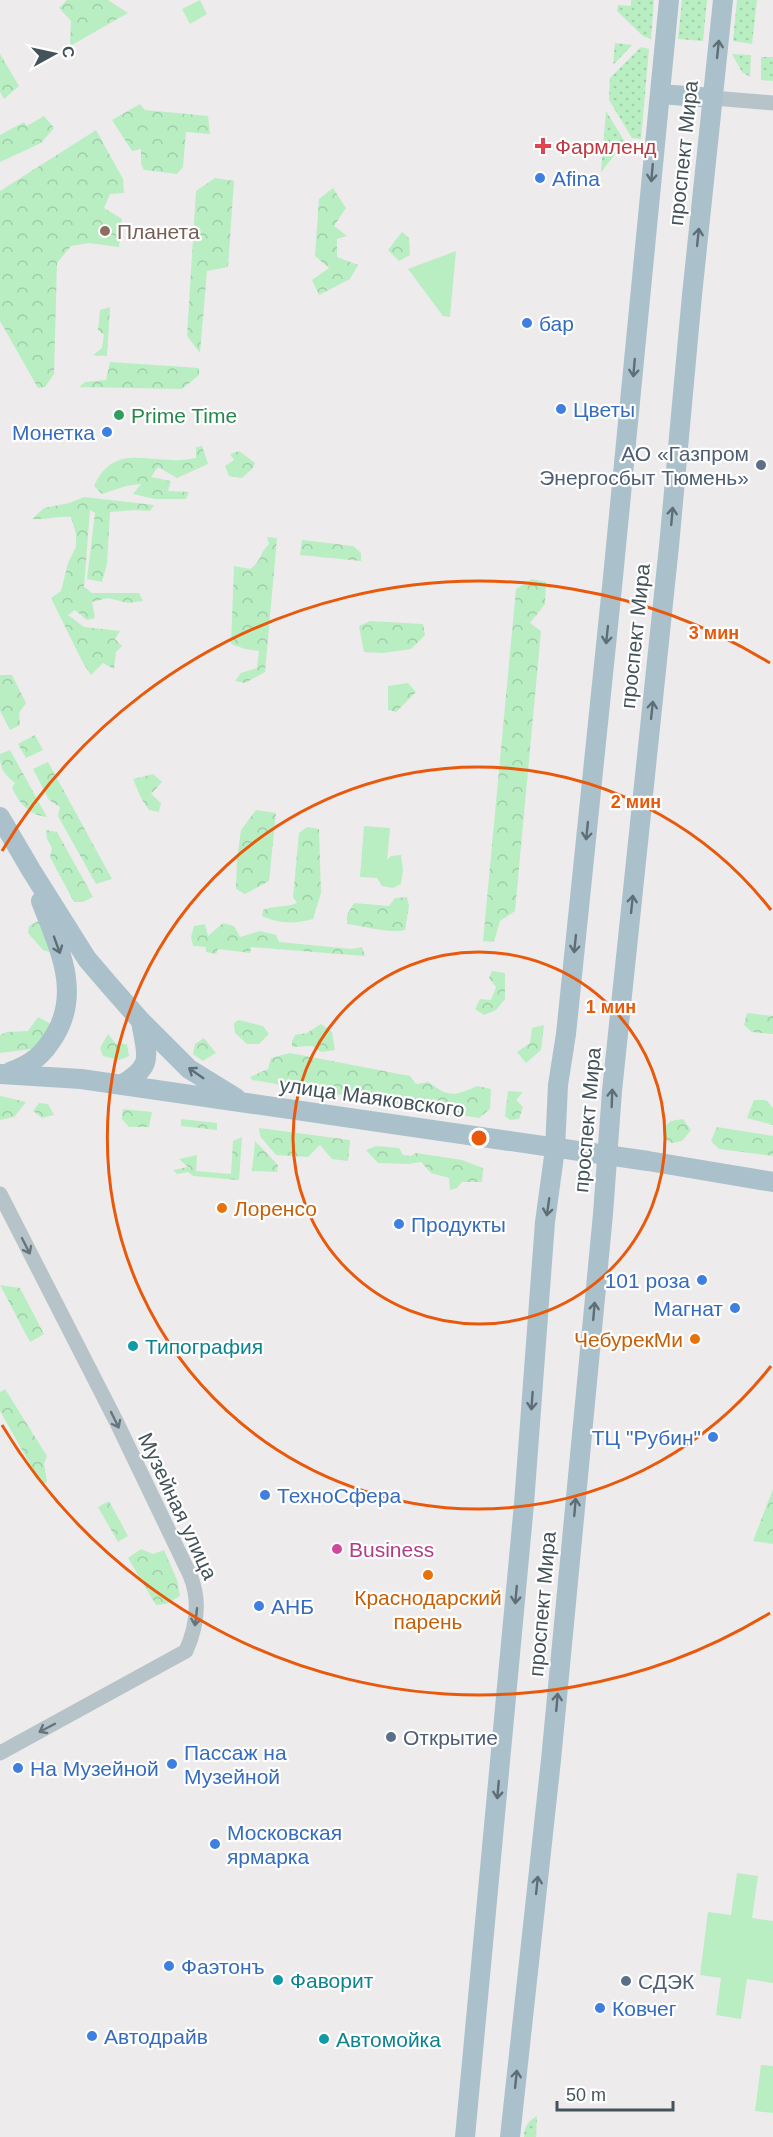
<svg xmlns="http://www.w3.org/2000/svg" width="773" height="2137" font-family="Helvetica,sans-serif">
	<style>
		.grass { fill: url(#grass-dots) }
		.forest { fill: url(#forest-crowns) }
		.park { fill: #b8eec2 }
		.lines { fill: none; stroke-linecap: round; stroke-linejoin: round }
		.minor { stroke: #b6c4c9; stroke-width: 15 }
		.major { stroke: #aac1cb; stroke-width: 20 }
		.oneway { stroke: #5e6e76 }
		.oneway2 { stroke: #66757b }
		.ring { fill: none; stroke: #e8590c; stroke-width: 3 }
		.health-dot { fill: #e0444e; stroke: #fff; stroke-width: 2 }
		.shop-dot { fill: #3f7fe0; stroke: #fff; stroke-width: 2 }
		.education-dot { fill: #8d6e63; stroke: #fff; stroke-width: 2 }
		.leisure-dot { fill: #2e9e5b; stroke: #fff; stroke-width: 2 }
		.service-dot { fill: #5c6f8a; stroke: #fff; stroke-width: 2 }
		.food-dot { fill: #e8710a; stroke: #fff; stroke-width: 2 }
		.culture-dot { fill: #0f9aa8; stroke: #fff; stroke-width: 2 }
		.hotel-dot { fill: #d1479c; stroke: #fff; stroke-width: 2 }
		.labels { text-anchor: middle; dominant-baseline: central; stroke-width: 4.5; stroke-linejoin: round; paint-order: stroke }
		.health-label { font-size: 21px; fill: #be3a42; stroke: #fff; text-anchor: start }
		.street-label { font-size: 21px; fill: #445359; stroke: #fff }
		.shop-label { font-size: 21px; fill: #366cbe; stroke: #fff; text-anchor: start }
		.education-label { font-size: 21px; fill: #785e54; stroke: #fff; text-anchor: start }
		.leisure-label { font-size: 21px; fill: #27864d; stroke: #fff; text-anchor: start }
		.service-label { font-size: 21px; fill: #4e5e75; stroke: #fff; text-anchor: start }
		.food-label { font-size: 21px; fill: #c56008; stroke: #fff; text-anchor: start }
		.culture-label { font-size: 21px; fill: #0d838f; stroke: #fff; text-anchor: start }
		.hotel-label { font-size: 21px; fill: #b23c85; stroke: #fff; text-anchor: start }
		.centre { fill: #e8590c; stroke: #fff; stroke-width: 3 }
		.ring-label { font-size: 18px; text-anchor: middle; font-weight: bold; fill: #e8590c; stroke: #fff; stroke-width: 4.5; stroke-linejoin: round; paint-order: stroke }
	</style>
	<defs>
		<pattern id="grass-dots" width="8" height="8" patternUnits="userSpaceOnUse" patternTransform="scale(1.5)"><rect width="8" height="8" fill="#b8eec2"/><path d="M2 2h.1M6 6h.1" fill="none" stroke="#9fcea9" stroke-width="1.8" stroke-linecap="round"/></pattern>
		<pattern id="forest-crowns" width="20" height="18" patternUnits="userSpaceOnUse" patternTransform="scale(1.5)"><rect width="20" height="18" fill="#b8eec2"/><path d="M2 6a3 3 0 1 1 6 0M12 15a3 3 0 1 1 6 0" fill="none" stroke="#9fcea9"/></pattern>
	</defs>
	<rect width="100%" height="100%" fill="#eeebec"/>
	<path class="grass" d="M631 0H654L651 39 643 36 617 11 618 5 631 6Z
		M682 0H707L703 41 678 39Z
		M737 0H757L752 44 733 41Z
		M615 43 632 45 613 65Z
		M641 47 649 49 641 139 632 138 609 100 610 78Z
		M732 54 751 55 750 77 742 72Z
		M761 57H773V81L761 80Z
		M606 111 625 142 601 172Z
		M537 2116 536 2137H524C524 2127 529 2120 537 2116Z"/>
	<path class="forest" d="M67 0H108L128 13 70 46 71 21 59 8Z
		M0 54 19 86 4 99 0 92Z
		M140 104 145 110 208 116 210 134 186 132 183 167 177 174 144 170 141 164V149L132 151 112 120Z
		M44 116 54 128 41 143 0 162V135L24 122 27 126Z
		M96 130 123 179 124 193 110 194 104 208 122 219 119 247 89 243 71 246 57 263 54 374 45 387 38 388 0 321V191Z
		M215 178 234 181 228 267 207 271 200 353 187 336 196 191Z
		M333 188 346 208 334 226 347 236 337 239V257L358 265 350 279 319 295 312 280 329 268 315 256 319 199Z
		M402 232 409 238 410 255 399 261 388 250Z
		M110 307 107 356 93 355 102 348 104 335 98 330 100 310Z
		M110 362 199 368V375L182 389 79 387 85 382 106 380Z
		M202 446 208 464 177 478 158 467 151 477 171 481 168 491 189 492 186 499H155L133 494 141 484 126 486 102 494 94 486C112 448 137 459 172 460 180 461 188 459 196 458V447Z
		M239 451 255 463 252 469 242 478 229 476 225 466 234 460 230 454Z
		M84 497 154 505 150 511 135 510 110 512 107 564 102 582 87 579 95 513 90 510 84 587 92 593H139L143 601 128 603 108 598 92 602 95 618 87 620 75 610 68 615 84 627 120 631 115 639 122 646 116 652 114 669 103 663 91 675 83 663 51 598 61 591 68 563 76 547V534L71 517C58 516 46 520 32 519L44 508 69 503Z
		M267 537 277 538 265 672 245 683 235 681 241 673 257 668 259 651 245 649 231 644 234 566 250 569C262 561 260 552 269 544Z
		M302 540 353 546 361 553V561L300 555Z
		M532 579 546 582 545 604 530 623 541 631 515 911 500 921 494 942 483 941 516 589Z
		M370 621 423 624 425 635 411 649 383 653 364 652 359 626Z
		M0 675H12L26 703 19 713 20 725 10 730 0 711Z
		M408 683 416 692 396 712 388 710V686Z
		M35 735 43 750 26 758 18 744Z
		M10 750 47 817C29 815 20 804 12 788L15 783C3 773 0 769 0 754Z
		M48 762 112 879 96 884 58 816 60 807 49 800 33 769Z
		M153 774 162 782 151 794 161 803 159 812 149 810 141 798 133 779Z
		M256 810 276 813 269 881 245 894 236 889 237 859 241 830Z
		M307 827 319 829 321 893 313 919C294 924 280 924 262 916L263 910C275 905 285 908 297 903L293 897 299 833Z
		M46 830 57 832 93 897 83 902H74L50 857 52 848 47 839Z
		M407 897 409 906 405 930C389 934 365 926 347 924V915L354 903 389 906 395 898Z
		M40 920 49 936V952L43 950 28 933 29 926Z
		M223 923 234 926 240 937 260 931 276 935 279 942 352 949 362 947 365 956 251 947 250 953 218 949 216 954 206 952V947L193 946 191 937 194 926 205 924 208 936Z
		M492 971 505 973V999L496 1010 484 1015 475 1009 480 999 491 1000 496 987 489 978Z
		M747 1013 773 1016V1034L752 1032 744 1025Z
		M38 1017 53 1025 39 1048 0 1053V1035L7 1032 28 1031Z
		M239 1020 263 1026 269 1034 259 1044H247L235 1033 234 1023Z
		M321 1024 332 1032 335 1050 321 1052 312 1046 292 1047V1041L295 1035 307 1033Z
		M544 1025 541 1050 526 1063 517 1052 530 1043 532 1028Z
		M108 1034 116 1044H127L129 1056 119 1060 103 1056 100 1048Z
		M204 1038 216 1053 203 1061 193 1054 195 1044Z
		M290 1053 410 1076 416 1084 429 1082C448 1098 455 1096 477 1086L491 1089 490 1109 479 1118 252 1080 250 1077 268 1069 271 1058Z
		M508 1091 523 1092 516 1100 523 1107 519 1119 510 1120 505 1116Z
		M0 1096H1L26 1102 14 1117 0 1120Z
		M754 1100H766L773 1108V1125L747 1118Z
		M39 1103 48 1104 54 1115 42 1118 33 1111Z
		M123 1109 152 1112 149 1127H129L122 1119Z
		M181 1119 217 1123V1130L181 1126Z
		M683 1119 691 1130 682 1141 672 1143 664 1139 663 1128 671 1121Z
		M717 1127 773 1136V1156L719 1149 711 1141Z
		M259 1128 350 1140 348 1161 332 1159 320 1145 308 1157 276 1155 260 1136Z
		M242 1137 239 1180 193 1176 188 1172 177 1174 173 1170 188 1167 179 1159 197 1155 196 1171 231 1174 233 1141Z
		M255 1141 278 1165 277 1172 252 1171Z
		M376 1146 399 1148 403 1155 410 1156 416 1153 462 1160 483 1168 482 1182H462L457 1188 450 1190 449 1178 431 1173 421 1162 408 1164 378 1163 366 1150Z
		M0 1285 20 1288 44 1334 30 1342Z
		M5 1389 47 1456 44 1464 47 1482 42 1485 0 1411V1392Z
		M773 1489V1544L753 1541Z
		M109 1501 128 1536 118 1542 98 1507Z
		M141 1549 153 1554 164 1550 177 1580 180 1596 166 1604 156 1605 128 1558Z"/>
	<path class="park" d="M200 0 207 14 190 24 182 9Z
		M456 251 450 317 443 316 408 269Z
		M364 826 390 828 387 860 391 856 401 855 403 869 401 884 393 888 382 886 377 878 360 877Z
		M737 1873 758 1876 752 1918 773 1921V1983L747 1979 741 2019 716 2015 721 1978 700 1975 708 1912 731 1915Z
		M761 2065 773 2066V2113L755 2111Z"/>
	<g class="lines">
		<path class="minor" d="M713 98 773 103
			M0 1194 116 1421 190 1575C201 1601 197 1626 186 1651L0 1753"/>
		<path class="major" d="M660 94 713 98
			M0 817 31 870 87 959 111 987 141 1021 189 1069 236 1098
			M10 1072C32 1064 43 1055 55 1035 82 990 57 944 41 901
			M0 1074 81 1079 648 1161 773 1182
			M121 1085C156 1065 146 1055 141 1021
			M465 2137 524 1504 545 1222 555 1149 558 1085 566 1034 613 577 669 0
			M510 2137 551 1760 603 1214 612 1091 669 546 692 295 723 0"/>
	</g>
	<defs><path id="oneway-shaft" d="M-6 0H5M1.5-3L5.5 0L1.5 3" fill="none" stroke-width="1.6" stroke-linecap="round" stroke-linejoin="round" transform="scale(1.5)"/></defs>
	<g class="oneway">
		<use href="#oneway-shaft" transform="translate(718 49) rotate(-84)"/>
		<use href="#oneway-shaft" transform="translate(652 173) rotate(95)"/>
		<use href="#oneway-shaft" transform="translate(698 237) rotate(-84)"/>
		<use href="#oneway-shaft" transform="translate(634 368) rotate(95)"/>
		<use href="#oneway-shaft" transform="translate(672 516) rotate(-85)"/>
		<use href="#oneway-shaft" transform="translate(607 635) rotate(96)"/>
		<use href="#oneway-shaft" transform="translate(652 710) rotate(-84)"/>
		<use href="#oneway-shaft" transform="translate(587 831) rotate(96)"/>
		<use href="#oneway-shaft" transform="translate(632 904) rotate(-84)"/>
		<use href="#oneway-shaft" transform="translate(575 944) rotate(96)"/>
		<use href="#oneway-shaft" transform="translate(57 945) rotate(70)"/>
		<use href="#oneway-shaft" transform="translate(196 1073) rotate(-145)"/>
		<use href="#oneway-shaft" transform="translate(612 1098) rotate(-88)"/>
		<use href="#oneway-shaft" transform="translate(548 1207) rotate(98)"/>
		<use href="#oneway-shaft" transform="translate(594 1311) rotate(-85)"/>
		<use href="#oneway-shaft" transform="translate(532 1401) rotate(94)"/>
		<use href="#oneway-shaft" transform="translate(575 1507) rotate(-85)"/>
		<use href="#oneway-shaft" transform="translate(516 1595) rotate(95)"/>
		<use href="#oneway-shaft" transform="translate(557 1702) rotate(-85)"/>
		<use href="#oneway-shaft" transform="translate(498 1790) rotate(95)"/>
		<use href="#oneway-shaft" transform="translate(537 1885) rotate(-84)"/>
		<use href="#oneway-shaft" transform="translate(516 2079) rotate(-84)"/>
	</g>
	<g class="oneway2">
		<use href="#oneway-shaft" transform="translate(26 1246) rotate(63)"/>
		<use href="#oneway-shaft" transform="translate(115 1420) rotate(64)"/>
		<use href="#oneway-shaft" transform="translate(196 1617) rotate(97)"/>
		<use href="#oneway-shaft" transform="translate(47 1728) rotate(152)"/>
	</g>
	<g class="ring">
		<circle cx="479" cy="1138" r="186"/>
		<path d="M771 1366A371 371 0 1 1 771 910"/>
		<path d="M770 1613A557 557 0 0 1 2 1425M2 851A557 557 0 0 1 770 663"/>
	</g>
	<path class="health-dot" d="M540 137h6v6h6v6h-6v6h-6v-6h-6v-6h6z"/>
	<g class="shop-dot">
		<circle cx="540" cy="178" r="6"/>
		<circle cx="527" cy="323" r="6"/>
		<circle cx="561" cy="409" r="6"/>
		<circle cx="107" cy="432" r="6"/>
		<circle cx="399" cy="1224" r="6"/>
		<circle cx="702" cy="1280" r="6"/>
		<circle cx="735" cy="1308" r="6"/>
		<circle cx="713" cy="1437" r="6"/>
		<circle cx="265" cy="1495" r="6"/>
		<circle cx="259" cy="1606" r="6"/>
		<circle cx="172" cy="1764" r="6"/>
		<circle cx="18" cy="1768" r="6"/>
		<circle cx="215" cy="1844" r="6"/>
		<circle cx="169" cy="1966" r="6"/>
		<circle cx="600" cy="2008" r="6"/>
		<circle cx="92" cy="2036" r="6"/>
	</g>
	<circle class="education-dot" cx="105" cy="231" r="6"/>
	<circle class="leisure-dot" cx="119" cy="415" r="6"/>
	<g class="service-dot">
		<circle cx="761" cy="465" r="6"/>
		<circle cx="391" cy="1737" r="6"/>
		<circle cx="626" cy="1981" r="6"/>
	</g>
	<g class="food-dot">
		<circle cx="222" cy="1208" r="6"/>
		<circle cx="695" cy="1339" r="6"/>
		<circle cx="428" cy="1575" r="6"/>
	</g>
	<g class="culture-dot">
		<circle cx="133" cy="1346" r="6"/>
		<circle cx="278" cy="1980" r="6"/>
		<circle cx="324" cy="2039" r="6"/>
	</g>
	<circle class="hotel-dot" cx="337" cy="1549" r="6"/>
	<g class="labels">
		<g class="health-label">
			<text x="555" y="146">Фармленд</text>
		</g>
		<g class="street-label">
			<text transform="translate(683 153) rotate(-84)">проспект Мира</text>
			<text transform="translate(635 636) rotate(-84)">проспект Мира</text>
			<text transform="translate(372 1097) rotate(8)">улица Маяковского</text>
			<text transform="translate(587 1120) rotate(-85)">проспект Мира</text>
			<text transform="translate(178 1506) rotate(65)">Музейная улица</text>
			<text transform="translate(542 1604) rotate(-85)">проспект Мира</text>
		</g>
		<g class="shop-label">
			<text x="552" y="178">Afina</text>
			<text x="539" y="323">бар</text>
			<text x="573" y="409">Цветы</text>
			<text x="95" y="432" text-anchor="end">Монетка</text>
			<text x="411" y="1224">Продукты</text>
			<text x="690" y="1280" text-anchor="end">101 роза</text>
			<text x="723" y="1308" text-anchor="end">Магнат</text>
			<text x="701" y="1437" text-anchor="end">ТЦ "Рубин"</text>
			<text x="277" y="1495">ТехноСфера</text>
			<text x="271" y="1606">АНБ</text>
			<text x="184" y="1752">Пассаж на<tspan x="184" dy="24">Музейной</tspan></text>
			<text x="30" y="1768">На Музейной</text>
			<text x="227" y="1832">Московская<tspan x="227" dy="24">ярмарка</tspan></text>
			<text x="181" y="1966">Фаэтонъ</text>
			<text x="612" y="2008">Ковчег</text>
			<text x="104" y="2036">Автодрайв</text>
		</g>
		<g class="education-label">
			<text x="117" y="231">Планета</text>
		</g>
		<g class="leisure-label">
			<text x="131" y="415">Prime Time</text>
		</g>
		<g class="service-label">
			<text x="749" y="453" text-anchor="end">АО «Газпром<tspan x="749" dy="24">Энергосбыт Тюмень»</tspan></text>
			<text x="403" y="1737">Открытие</text>
			<text x="638" y="1981">СДЭК</text>
		</g>
		<g class="food-label">
			<text x="234" y="1208">Лоренсо</text>
			<text x="683" y="1339" text-anchor="end">ЧебурекМи</text>
			<text x="428" y="1597" text-anchor="middle">Краснодарский<tspan x="428" dy="24">парень</tspan></text>
		</g>
		<g class="culture-label">
			<text x="145" y="1346">Типография</text>
			<text x="290" y="1980">Фаворит</text>
			<text x="336" y="2039">Автомойка</text>
		</g>
		<g class="hotel-label">
			<text x="349" y="1549">Business</text>
		</g>
	</g>
	<circle cx="479" cy="1138" r="9" class="centre"/>
	<g class="ring-label">
		<text x="714" y="639">3 мин</text>
		<text x="636" y="808">2 мин</text>
		<text x="611" y="1013">1 мин</text>
	</g>
	<g transform="translate(54 54) rotate(82)" stroke="#ffffff" stroke-width="4.5" paint-order="stroke">
	<path d="M0-4.5L10 22L0 15L-10 22Z" fill="#445359"/>
	<text y="-9" font-size="16" font-weight="bold" text-anchor="middle" fill="#445359">С</text>
	</g>
	<path d="M557 2101v9h116v-9" fill="none" stroke="#445359" stroke-width="3"/>
	<text x="566" y="2101" font-size="18" fill="#445359" stroke="#ffffff" stroke-width="4.5" paint-order="stroke">50 m</text>
</svg>
